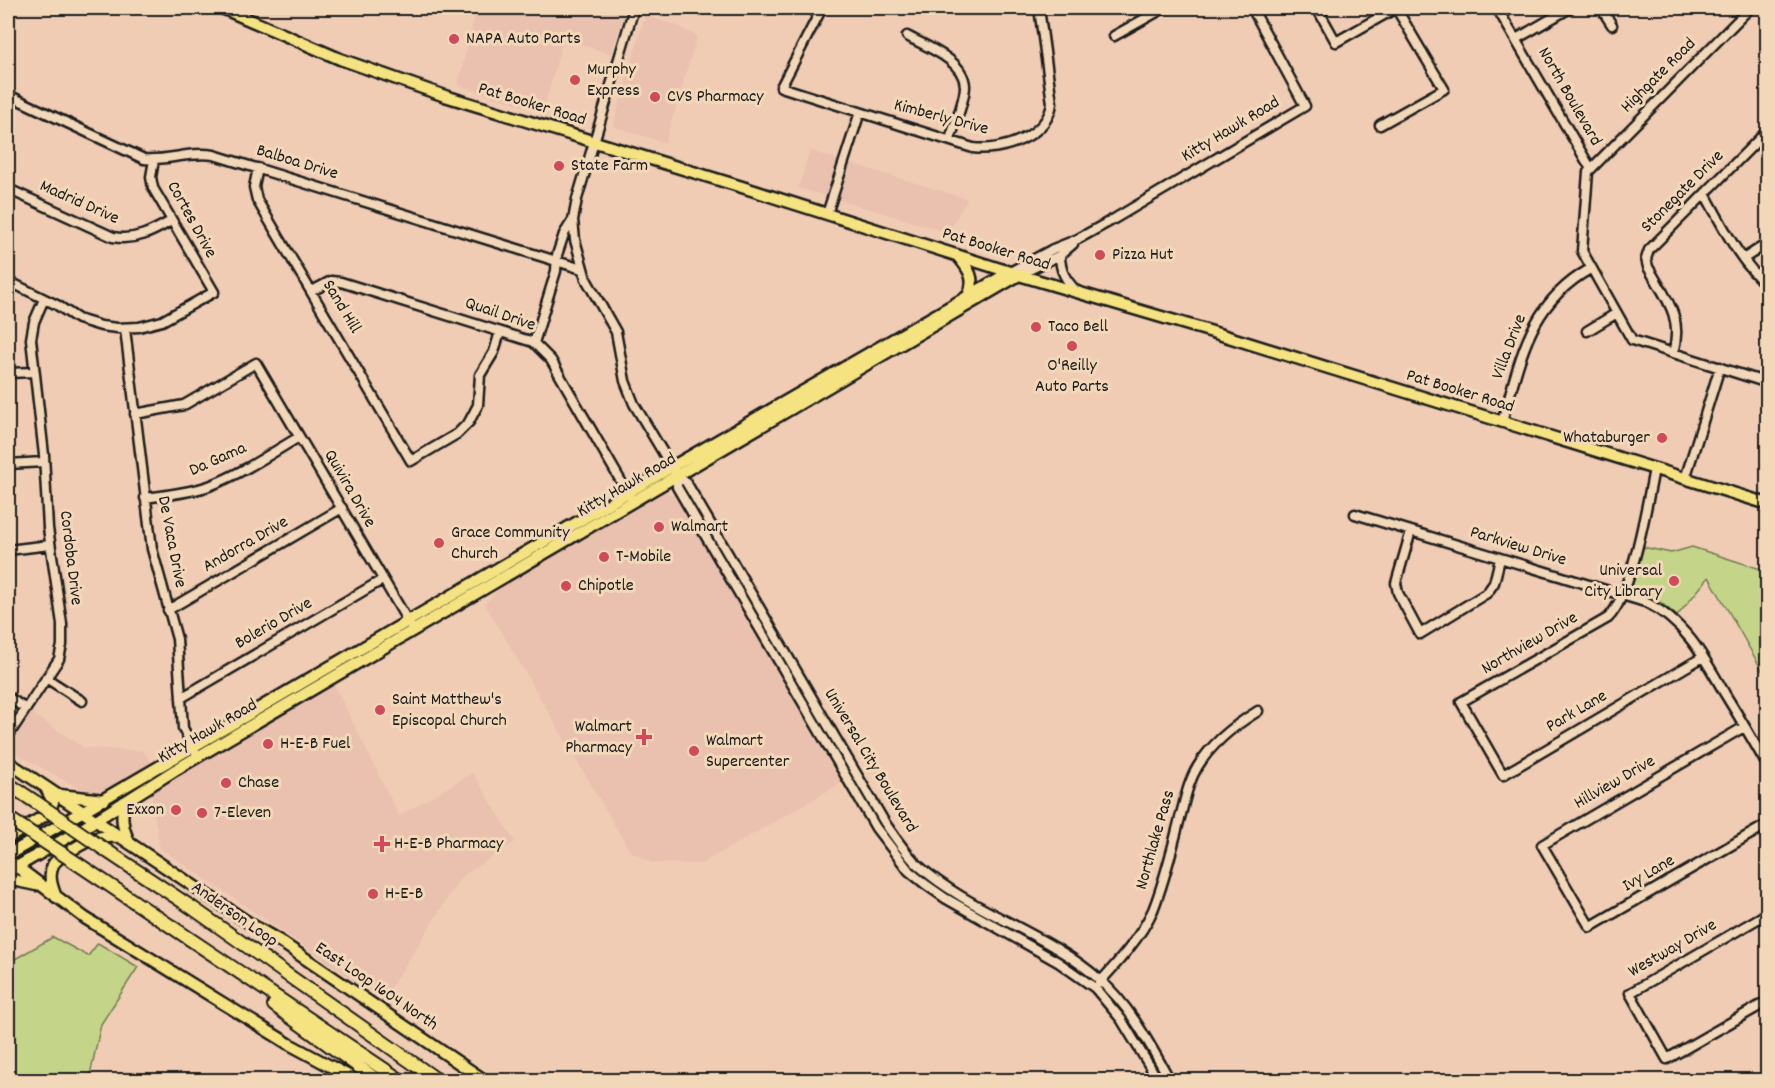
<svg xmlns="http://www.w3.org/2000/svg" width="1775" height="1088" font-family="Dekko,sans-serif">
	<style>
		.built { fill: #eac0ae }
		.green { fill: #c4d488; stroke: #707852; stroke-width: 1.5 }
		.lines { fill: none; stroke-linecap: round; stroke-linejoin: round }
		.minor-casing { stroke: #1c1c1c; stroke-width: 13 }
		.major-casing { stroke: #1c1c1c; stroke-width: 15 }
		.highway-casing { stroke: #1c1c1c; stroke-width: 16 }
		.minor { stroke: #f2d8b9; stroke-width: 8 }
		.major { stroke: #f5e382; stroke-width: 10 }
		.highway { stroke: #f5e382; stroke-width: 12 }
		.highway-bridge-casing { stroke: #1c1c1c; stroke-width: 16; stroke-linecap: butt }
		.highway-bridge { stroke: #f5e382; stroke-width: 12 }
		.poi-dot { fill: #d1495b; stroke: #f2d8b9; stroke-width: 2 }
		.labels { text-anchor: middle; dominant-baseline: central; stroke-width: 6; stroke-linejoin: round; paint-order: stroke }
		.poi-label { font-size: 18px; fill: #1c1c1c; stroke: #f2d8b9; text-anchor: start }
		.street-label { font-size: 18px; fill: #1c1c1c; stroke: #f2d8b9 }
	</style>
	<rect width="100%" height="100%" fill="#f0ccb4"/>
	<filter id="ink" filterUnits="userSpaceOnUse"><feTurbulence type="fractalNoise" baseFrequency=".0167" numOctaves="2"/><feDisplacementMap in="SourceGraphic" scale="12" xChannelSelector="R" yChannelSelector="G"/><feConvolveMatrix kernelMatrix="1 2 1 2 8 2 1 2 1" color-interpolation-filters="sRGB"/></filter>
	<g filter="url(#ink)">
		<path class="built" d="M477 8H625L612 54 563 39 543 112 458 85Z
			M645 16 673 24 697 36 665 143 613 126Z
			M810 151 967 199 965 204 948 232 798 188Z
			M665 492 675 495 841 783 701 864 653 863 630 851 485 604 503 585Z
			M333 683 399 816 473 773 515 842 461 877 383 1000 160 848 151 793Z
			M31 713 84 748 143 751 152 764 102 792 82 790 8 749Z"/>
		<path class="green" d="M1643 547 1671 553 1692 547 1767 571V679L1709 577 1677 616 1660 602 1631 590Z
			M53 937 88 956 98 943 138 967 101 1024 89 1080H8V963Z"/>
		<g class="lines">
			<defs>
				<path id="minor" d="M634 8 577 199 573 220 575 240 586 279 616 332 625 381 634 404 677 476 686 482 885 823C895 837 905 853 919 866 972 913 1046 932 1100 980 1131 1007 1150 1045 1170 1080
					M822 8 781 87 973 148C1002 152 1048 136 1052 103L1039 8
					M1317 8 1336 42 1396 8
					M1497 8 1591 169
					M1601 8 1612 25
					M1750 8 1588 172 1582 251 1632 340 1768 383
					M907 36C927 47 964 60 965 86 965 101 954 125 950 140
					M1114 36 1164 8
					M1516 39 1570 8
					M8 95 144 159C168 161 190 151 214 155L582 269
					M1380 125 1444 89 1396 8
					M258 168 254 187 257 200 411 461 457 434 469 422 478 405 480 375 494 352 500 332
					M8 189 113 237C135 241 152 232 171 221
					M1705 194C1723 226 1739 262 1768 286
					M827 214 860 112
					M1060 255C1060 272 1066 280 1077 292
					M1743 259 1768 243
					M1010 272 1053 249 1078 239 1114 219 1305 106 1252 8
					M1019 275 1060 255 1073 244
					M8 281 57 305 78 319 101 326 117 328 139 327 162 321 214 292 153 188 151 177 154 160
					M312 291 331 281 341 282 533 342 551 360 630 497
					M125 329 152 549 177 639 183 728 195 751
					M1587 331 1617 313
					M534 343 556 271 557 255 564 234 573 220
					M1673 353C1684 317 1665 297 1648 267L1646 259 1649 250 1768 130
					M8 373 34 372
					M135 414 184 405 256 363 410 625
					M1502 422C1521 359 1528 304 1590 269
					M8 464 44 462
					M1654 469C1647 504 1632 595 1608 618L1461 702 1503 775 1703 657
					M677 476V487L876 828 909 871 925 884 945 898 1058 962 1095 988 1121 1019 1158 1080
					M1685 479 1720 367
					M145 498C166 495 189 493 209 486 241 474 270 454 299 437
					M1355 514 1645 602C1685 621 1704 657 1725 694 1740 718 1754 742 1768 767
					M1411 531 1396 583 1398 593 1420 634 1487 593 1494 583 1500 559
					M8 550 50 545
					M168 610 342 508
					M46 678 82 701
					M8 697 26 709
					M181 698 382 580
					M1744 727 1542 845 1590 927 1768 824
					M8 736 53 668 59 659 62 645V624L48 528 44 455 31 339 34 322 44 299
					M1768 913 1630 993 1667 1059 1768 1001
					M1099 983C1120 960 1140 938 1153 910 1165 880 1172 849 1180 818 1185 800 1188 782 1198 766 1212 743 1235 725 1258 711"/>
				<path id="major" d="M222 8 340 59 445 96 742 187 1019 275 1209 331 1768 504
					M957 255C968 268 977 279 968 296
					M8 762 252 925 278 940 484 1080
					M60 795 104 800
					M124 802C121 817 122 827 129 842
					M8 838 49 813 53 802 47 790
					M8 855 663 472 1010 272
					M12 863 85 918 289 1044 356 1080
					M8 872 85 827 175 770 1019 275
					M8 879 36 885
					M56 897C52 887 48 876 53 865 57 857 89 839 97 838 105 836 113 837 121 837"/>
				<path id="highway" d="M8 784 37 803
					M107 851 194 909 437 1080
					M78 864 400 1080
					M274 1005 377 1080"/>
			</defs>
			<use href="#minor" class="minor-casing"/>
			<use href="#major" class="major-casing"/>
			<use href="#highway" class="highway-casing"/>
			<use href="#minor" class="minor"/>
			<use href="#major" class="major"/>
			<use href="#highway" class="highway"/>
			<defs>
				<path id="highway-bridge" d="M37 803 107 851
					M11 820 78 864"/>
			</defs>
			<use href="#highway-bridge" class="highway-bridge-casing"/>
			<use href="#highway-bridge" class="highway-bridge"/>
		</g>
	</g>
	<g class="poi-dot">
		<circle cx="454" cy="39" r="6"/>
		<circle cx="575" cy="80" r="6"/>
		<circle cx="655" cy="97" r="6"/>
		<circle cx="559" cy="166" r="6"/>
		<circle cx="1100" cy="255" r="6"/>
		<circle cx="1036" cy="327" r="6"/>
		<circle cx="1072" cy="346" r="6"/>
		<circle cx="1662" cy="438" r="6"/>
		<circle cx="659" cy="527" r="6"/>
		<circle cx="439" cy="543" r="6"/>
		<circle cx="604" cy="557" r="6"/>
		<circle cx="1674" cy="581" r="6"/>
		<circle cx="566" cy="586" r="6"/>
		<circle cx="380" cy="710" r="6"/>
		<path d="M641 728h6v6h6v6h-6v6h-6v-6h-6v-6h6z"/>
		<circle cx="268" cy="744" r="6"/>
		<circle cx="694" cy="751" r="6"/>
		<circle cx="226" cy="783" r="6"/>
		<circle cx="176" cy="810" r="6"/>
		<circle cx="202" cy="813" r="6"/>
		<path d="M379 835h6v6h6v6h-6v6h-6v-6h-6v-6h6z"/>
		<circle cx="373" cy="894" r="6"/>
	</g>
	<g class="labels">
		<g class="poi-label">
			<text x="466" y="39">NAPA Auto Parts</text>
			<text x="587" y="70">Murphy<tspan x="587" dy="21">Express</tspan></text>
			<text x="667" y="97">CVS Pharmacy</text>
			<text x="571" y="166">State Farm</text>
			<text x="1112" y="255">Pizza Hut</text>
			<text x="1048" y="327">Taco Bell</text>
			<text x="1072" y="366" text-anchor="middle">O'Reilly<tspan x="1072" dy="21">Auto Parts</tspan></text>
			<text x="1650" y="438" text-anchor="end">Whataburger</text>
			<text x="671" y="527">Walmart</text>
			<text x="451" y="533">Grace Community<tspan x="451" dy="21">Church</tspan></text>
			<text x="616" y="557">T-Mobile</text>
			<text x="1662" y="571" text-anchor="end">Universal<tspan x="1662" dy="21">City Library</tspan></text>
			<text x="578" y="586">Chipotle</text>
			<text x="392" y="700">Saint Matthew's<tspan x="392" dy="21">Episcopal Church</tspan></text>
			<text x="632" y="727" text-anchor="end">Walmart<tspan x="632" dy="21">Pharmacy</tspan></text>
			<text x="706" y="741">Walmart<tspan x="706" dy="21">Supercenter</tspan></text>
			<text x="280" y="744">H-E-B Fuel</text>
			<text x="238" y="783">Chase</text>
			<text x="164" y="810" text-anchor="end">Exxon</text>
			<text x="214" y="813">7-Eleven</text>
			<text x="394" y="844">H-E-B Pharmacy</text>
			<text x="385" y="894">H-E-B</text>
		</g>
		<g class="street-label">
			<text transform="translate(1659 76) rotate(-45)">Highgate Road</text>
			<text transform="translate(1569 97) rotate(60)">North Boulevard</text>
			<text transform="translate(532 105) rotate(17)">Pat Booker Road</text>
			<text transform="translate(941 118) rotate(15)">Kimberly Drive</text>
			<text transform="translate(1231 130) rotate(-31)">Kitty Hawk Road</text>
			<text transform="translate(297 163) rotate(17)">Balboa Drive</text>
			<text transform="translate(1683 192) rotate(-45)">Stonegate Drive</text>
			<text transform="translate(79 203) rotate(24)">Madrid Drive</text>
			<text transform="translate(191 220) rotate(61)">Cortes Drive</text>
			<text transform="translate(996 250) rotate(17)">Pat Booker Road</text>
			<text transform="translate(341 307) rotate(59)">Sand Hill</text>
			<text transform="translate(500 315) rotate(19)">Quail Drive</text>
			<text transform="translate(1510 347) rotate(-69)">Villa Drive</text>
			<text transform="translate(1460 392) rotate(17)">Pat Booker Road</text>
			<text transform="translate(218 460) rotate(-24)">Da Gama</text>
			<text transform="translate(627 486) rotate(-30)">Kitty Hawk Road</text>
			<text transform="translate(349 489) rotate(60)">Quivira Drive</text>
			<text transform="translate(171 542) rotate(79)">De Vaca Drive</text>
			<text transform="translate(246 545) rotate(-30)">Andorra Drive</text>
			<text transform="translate(1518 547) rotate(17)">Parkview Drive</text>
			<text transform="translate(70 558) rotate(83)">Cordoba Drive</text>
			<text transform="translate(274 624) rotate(-30)">Bolerio Drive</text>
			<text transform="translate(1530 644) rotate(-30)">Northview Drive</text>
			<text transform="translate(1577 712) rotate(-30)">Park Lane</text>
			<text transform="translate(208 732) rotate(-30)">Kitty Hawk Road</text>
			<text transform="translate(870 761) rotate(59)">Universal City Boulevard</text>
			<text transform="translate(1615 783) rotate(-30)">Hillview Drive</text>
			<text transform="translate(1156 840) rotate(-74)">Northlake Pass</text>
			<text transform="translate(1649 874) rotate(-30)">Ivy Lane</text>
			<text transform="translate(234 915) rotate(35)">Anderson Loop</text>
			<text transform="translate(1673 949) rotate(-30)">Westway Drive</text>
			<text transform="translate(376 987) rotate(34)">East Loop 1604 North</text>
		</g>
	</g>
	<rect width="1775" height="1088" fill="none" stroke="#f2d8b9" stroke-width="30"/>
	<rect x="15" y="15" width="1745" height="1058" fill="none" stroke="#1c1c1c" stroke-width="2" filter="url(#ink)"/>
</svg>
